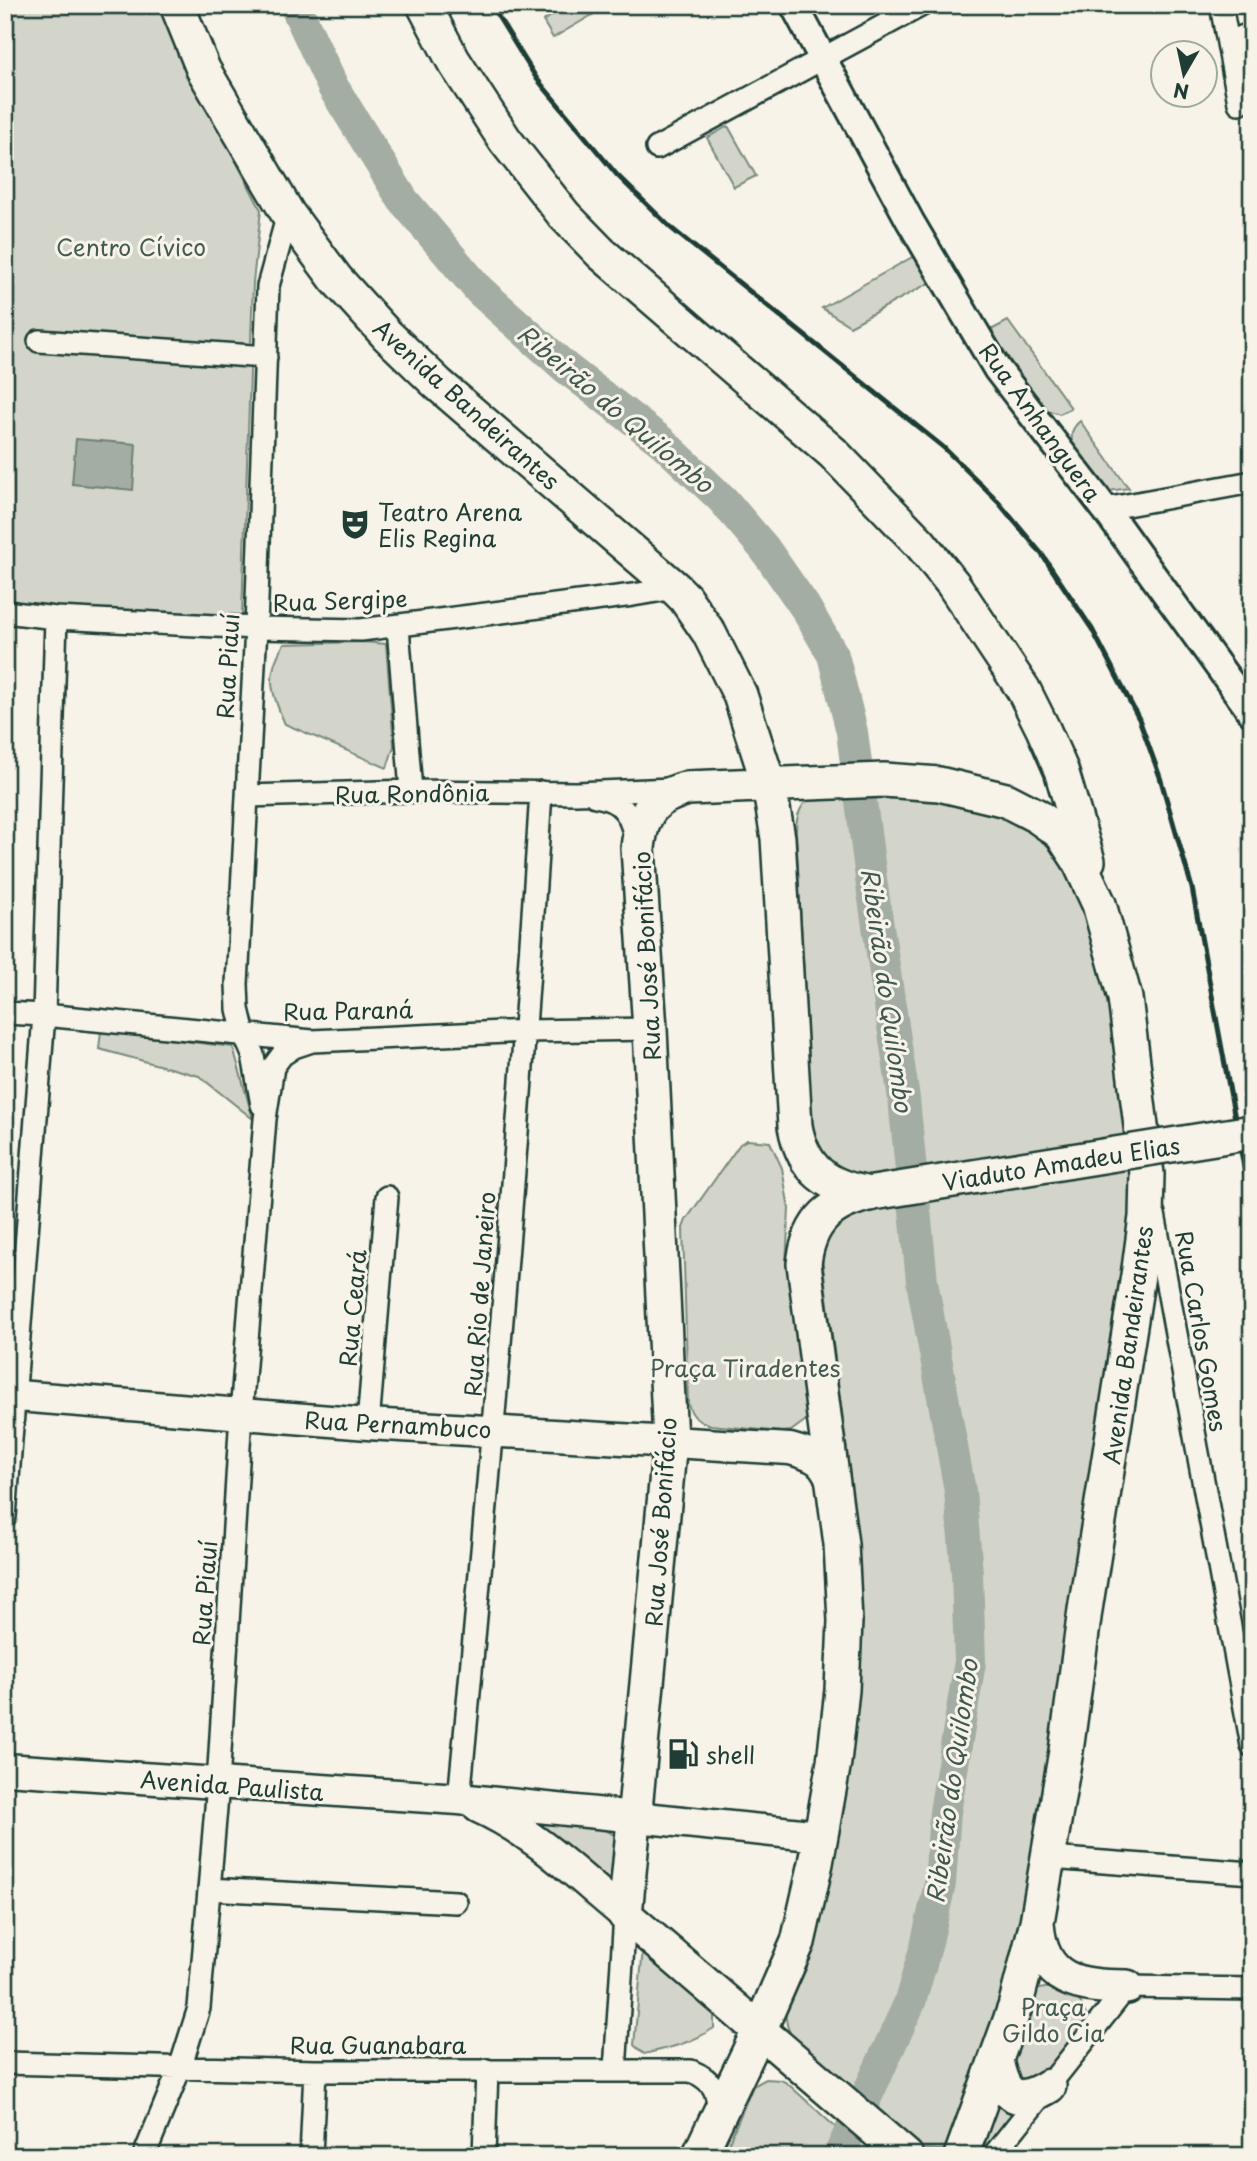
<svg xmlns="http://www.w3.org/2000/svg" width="1257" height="2161" font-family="'Playpen Sans',sans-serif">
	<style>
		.green { fill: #d3d5ca; stroke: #79897f; stroke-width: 2 }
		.water { fill: #a4ada3; stroke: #6f8077; stroke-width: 2 }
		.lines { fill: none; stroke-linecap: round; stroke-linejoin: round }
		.river { stroke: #a4ada3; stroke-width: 32 }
		.minor-casing { stroke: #1f3d34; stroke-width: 26 }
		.tertiary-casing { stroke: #1f3d34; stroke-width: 32 }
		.secondary-casing { stroke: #1f3d34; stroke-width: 35 }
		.primary-casing { stroke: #1f3d34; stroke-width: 38 }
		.minor { stroke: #f7f3e8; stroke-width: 21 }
		.tertiary { stroke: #f7f3e8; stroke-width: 26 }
		.secondary { stroke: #f7f3e8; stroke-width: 30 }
		.primary { stroke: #f7f3e8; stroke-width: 33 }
		.rail { stroke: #1f3d34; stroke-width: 5 }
		.primary-bridge-casing { stroke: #1f3d34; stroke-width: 38; stroke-linecap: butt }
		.primary-bridge { stroke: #f7f3e8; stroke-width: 33 }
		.labels { text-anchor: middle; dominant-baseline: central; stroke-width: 6; stroke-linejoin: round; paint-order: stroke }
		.park-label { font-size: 23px; fill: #435b52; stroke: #f7f3e8 }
		.street-label { font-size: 23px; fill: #1f3d34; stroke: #f7f3e8 }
		.poi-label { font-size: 23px; fill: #1f3d34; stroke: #f7f3e8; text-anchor: start }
		.water-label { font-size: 24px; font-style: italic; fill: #405950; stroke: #f7f3e8 }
	</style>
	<rect width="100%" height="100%" fill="#f7f3e8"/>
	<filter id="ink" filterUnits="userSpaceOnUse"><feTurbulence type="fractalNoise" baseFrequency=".0143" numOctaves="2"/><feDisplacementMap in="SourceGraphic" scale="14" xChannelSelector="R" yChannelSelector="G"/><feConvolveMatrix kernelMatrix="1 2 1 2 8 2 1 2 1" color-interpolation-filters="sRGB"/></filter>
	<g filter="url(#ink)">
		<path class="green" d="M5 5H161L192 75 261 210 253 282 242 615 58 610 5 605Z
			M569 5H609L553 38 543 21Z
			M728 126 756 176 734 187 707 138Z
			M914 256 931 282 850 326 822 308Z
			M1008 321 1071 408 1060 414 1040 408 991 330Z
			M1080 421 1124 482 1129 488 1109 491 1072 443C1071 433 1072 428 1080 421Z
			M363 642 386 644 394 746 387 768 285 724C271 693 265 674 284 644Z
			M816 793 979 799 1064 850 1107 968 1132 1180 1131 1216 1035 1867 999 2021 950 2147 941 2150 923 2149 797 2044C788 2033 786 2024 785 2010L832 1869 845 1795 857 1689 858 1568 847 1450 822 1259 827 1241 837 1226 831 1168 813 1141 796 832C796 814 801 803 816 793Z
			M101 1031 233 1047 253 1119 199 1076 99 1049Z
			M747 1140 770 1142 782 1168 789 1209 786 1264 809 1401 806 1420 791 1431 781 1432 711 1425C698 1421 692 1417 688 1404L683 1228 686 1220 740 1144Z
			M543 1824C560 1825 618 1822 618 1844 619 1856 614 1870 613 1883H607L540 1826Z
			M643 1948 714 2013V2028C692 2043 670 2048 644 2054L634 2045Z
			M1051 1987C1075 1994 1084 1998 1088 2025L987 2149 980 2144 1029 1994 1039 1989Z
			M766 2079 781 2080 787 2083 867 2156H723L753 2086Z"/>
		<path class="water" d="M76 439 136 444 133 490 72 484Z"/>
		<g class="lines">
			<path class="river" d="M295 5 333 87 403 200 479 290 566 368 662 442 723 500 764 548 805 607 833 655 852 732 872 886 904 1099 922 1281 960 1491 967 1573 970 1662 945 1812 940 1884 926 1946 910 2002 839 2156"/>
			<defs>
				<path id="minor" d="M1221 5 1239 103
					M1229 42 1252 33
					M657 148 922 5
					M39 341 266 357
					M1105 509 1252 482
					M5 612 56 618 256 628 361 630 633 595 675 588
					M398 627 411 791
					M248 796 411 791 576 793 672 789
					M595 796C626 801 630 816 637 843
					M5 1013 44 1015 312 1041 526 1031 650 1029
					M262 1105 253 1055 244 1034 238 1009 237 984 256 628 268 286 288 214
					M1154 1214 1252 1746
					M368 1424 387 1197
					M5 1517 44 1015 56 618
					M459 1799C491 1463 520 1128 541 792
					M1050 1858 1252 1873
					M209 1889 456 1902
					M5 2063 315 2071H691C713 2080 719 2091 718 2115
					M615 2071 625 1915
					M144 2156 180 2068 199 2008 218 1784 241 1414 265 1119 273 1067 282 1055 294 1047 312 1041
					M311 2156 315 2071
					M484 2156 487 2070
					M993 2156 1127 1987 1252 1989"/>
				<path id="tertiary" d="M794 5 910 221 997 369 1105 509 1252 713"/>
				<path id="secondary" d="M5 1395 368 1424 790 1449C817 1456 826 1461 834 1488
					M5 1769 459 1799 821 1836
					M478 1807C534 1832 579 1877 625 1915"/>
				<path id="primary" d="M177 5 203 69 288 214 336 279 387 335 438 384 675 588 685 598 709 633 740 695 769 785 778 838 795 1126C803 1170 827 1187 870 1194
					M424 5 453 60 505 140 564 215 601 253 833 453 920 543 953 584 1023 689 1043 729 1061 770 1088 861
					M1037 1924C1042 1983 1078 1986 1127 1987
					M996 2060C1003 2096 1015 2107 1049 2086
					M699 2156 759 2031 798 1942 816 1863 834 1762 842 1690 845 1621 841 1544 804 1264C809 1219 832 1202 873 1193
					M906 2156 625 1915 670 1441 650 1029 638 848C642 812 652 798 688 788L884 780 939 784 1006 800 1037 816 1061 833 1078 859 1099 904 1125 998 1147 1174 1146 1217 1139 1269 1085 1610 1066 1751 1037 1922 1015 2007 961 2156"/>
			</defs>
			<use href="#minor" class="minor-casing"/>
			<use href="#tertiary" class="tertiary-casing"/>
			<use href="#secondary" class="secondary-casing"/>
			<use href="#primary" class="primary-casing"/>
			<use href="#minor" class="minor"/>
			<use href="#tertiary" class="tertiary"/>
			<use href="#secondary" class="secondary"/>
			<use href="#primary" class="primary"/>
			<path class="rail" d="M491 5 537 79 617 175 671 228 943 447 993 496 1041 553 1092 629 1139 719 1160 777 1192 888 1252 1210"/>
			<defs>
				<path id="primary-bridge" d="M873 1193 1252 1132"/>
			</defs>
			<use href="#primary-bridge" class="primary-bridge-casing"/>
			<use href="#primary-bridge" class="primary-bridge"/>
		</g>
	</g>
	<defs>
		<symbol id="theatre-bare" viewBox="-9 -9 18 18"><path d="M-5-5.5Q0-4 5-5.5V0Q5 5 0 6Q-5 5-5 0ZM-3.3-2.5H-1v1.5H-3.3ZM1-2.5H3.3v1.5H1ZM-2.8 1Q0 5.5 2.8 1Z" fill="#1f3d34" stroke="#f7f3e8" stroke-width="2.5" paint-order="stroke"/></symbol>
		<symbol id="fuel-bare" viewBox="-9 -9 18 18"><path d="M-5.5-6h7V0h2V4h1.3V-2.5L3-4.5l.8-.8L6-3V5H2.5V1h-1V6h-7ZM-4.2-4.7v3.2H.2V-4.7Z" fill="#1f3d34" stroke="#f7f3e8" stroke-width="2.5" paint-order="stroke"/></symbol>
	</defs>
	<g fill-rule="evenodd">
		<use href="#theatre-bare" x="333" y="502" width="44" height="44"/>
		<use href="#fuel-bare" x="661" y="1732" width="44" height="44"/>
	</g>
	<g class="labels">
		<g class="park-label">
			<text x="131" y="246">Centro Cívico</text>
			<text x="745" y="1367">Praça Tiradentes</text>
			<text x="1053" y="2006">Praça<tspan x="1053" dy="26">Gildo Cia</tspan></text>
		</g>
		<g class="street-label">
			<text transform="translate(467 404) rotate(42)">Avenida Bandeirantes</text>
			<text transform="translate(1041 422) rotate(54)">Rua Anhanguera</text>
			<text transform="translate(340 600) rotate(-2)">Rua Sergipe</text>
			<text transform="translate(227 666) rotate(-87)">Rua Piauí</text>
			<text transform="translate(412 793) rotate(-1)">Rua Rondônia</text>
			<text transform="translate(646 956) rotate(-93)">Rua José Bonifácio</text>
			<text transform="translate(348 1010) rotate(-1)">Rua Paraná</text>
			<text transform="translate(1061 1163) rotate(-9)">Viaduto Amadeu Elias</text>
			<text transform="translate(479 1294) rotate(-86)">Rua Rio de Janeiro</text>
			<text transform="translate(352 1308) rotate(-85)">Rua Ceará</text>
			<text transform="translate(1202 1331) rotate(80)">Rua Carlos Gomes</text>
			<text transform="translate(1127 1345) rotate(-82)">Avenida Bandeirantes</text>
			<text transform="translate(398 1424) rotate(3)">Rua Pernambuco</text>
			<text transform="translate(660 1522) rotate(-86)">Rua José Bonifácio</text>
			<text transform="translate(204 1593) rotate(-86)">Rua Piauí</text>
			<text transform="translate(232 1785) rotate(4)">Avenida Paulista</text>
			<text x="378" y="2044">Rua Guanabara</text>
		</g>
		<g class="poi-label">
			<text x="378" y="511">Teatro Arena<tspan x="378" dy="26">Elis Regina</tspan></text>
			<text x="706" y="1754">shell</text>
		</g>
		<g class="water-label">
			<text transform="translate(616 408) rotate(40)">Ribeirão do Quilombo</text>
			<text transform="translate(888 990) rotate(82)">Ribeirão do Quilombo</text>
			<text transform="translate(951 1781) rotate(-82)">Ribeirão do Quilombo</text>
		</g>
	</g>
	<rect width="1257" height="2161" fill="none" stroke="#f7f3e8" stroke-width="28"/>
	<rect x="14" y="14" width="1229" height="2133" fill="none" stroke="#1f3d34" stroke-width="2.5" filter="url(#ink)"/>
	<g transform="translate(1184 74) rotate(189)"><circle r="33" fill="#f7f3e8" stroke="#a1aaa0" stroke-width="2"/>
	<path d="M0-5L12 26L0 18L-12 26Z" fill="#1f3d34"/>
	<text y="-10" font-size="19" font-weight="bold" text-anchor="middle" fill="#1f3d34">N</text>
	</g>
</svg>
